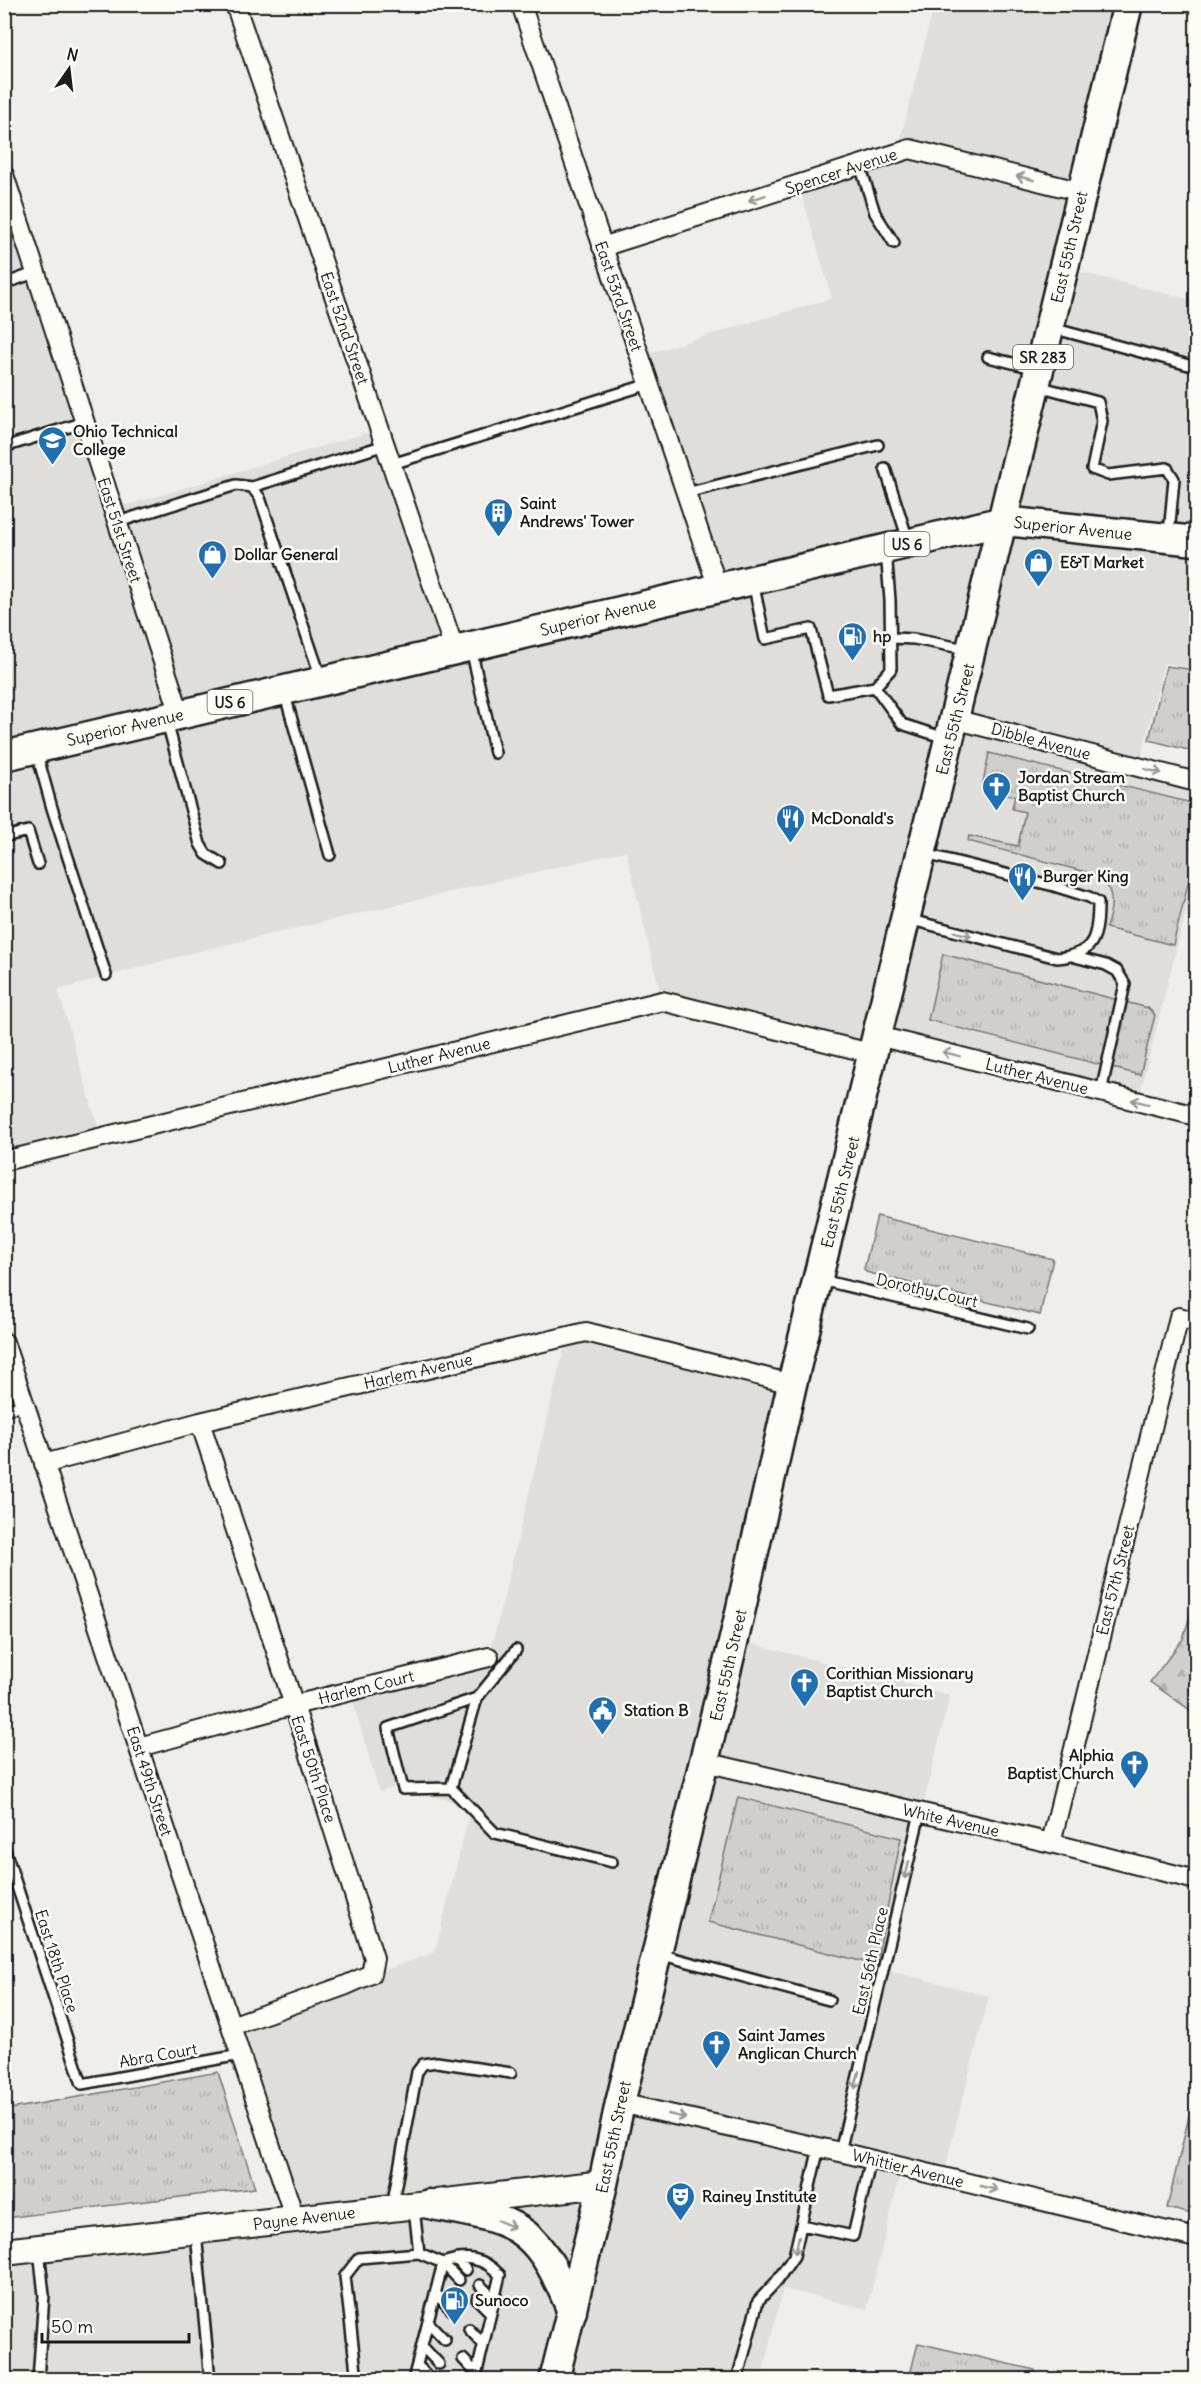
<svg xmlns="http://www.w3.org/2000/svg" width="1201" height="2384" font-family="Delius,sans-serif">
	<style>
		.built { fill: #e0deda }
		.grass { fill: url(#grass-tufts); stroke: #767674; stroke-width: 1.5 }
		.forest { fill: url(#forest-firs); stroke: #767674; stroke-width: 1.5 }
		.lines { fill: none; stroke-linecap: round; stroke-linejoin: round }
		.lane-casing { stroke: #1c1c1c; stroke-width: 14 }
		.street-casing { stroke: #1c1c1c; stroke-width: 22 }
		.secondary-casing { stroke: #1c1c1c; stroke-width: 30 }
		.primary-casing { stroke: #1c1c1c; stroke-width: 33 }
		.lane { stroke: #fdfcf7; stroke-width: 9 }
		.street { stroke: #fdfcf7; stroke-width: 18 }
		.secondary { stroke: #fdfcf7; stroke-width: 26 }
		.primary { stroke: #fdfcf7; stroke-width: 28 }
		.oneway { stroke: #989794 }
		.labels { text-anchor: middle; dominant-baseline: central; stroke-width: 5; stroke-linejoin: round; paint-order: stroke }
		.shield { fill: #fdfcf7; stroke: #605f5e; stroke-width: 1.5 }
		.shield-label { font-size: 15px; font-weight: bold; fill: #1c1c1c }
		.street-label { font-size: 16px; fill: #1c1c1c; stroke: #fdfcf7 }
		.poi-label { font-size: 16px; font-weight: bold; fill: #1c1c1c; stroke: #fdfcf7; text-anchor: start }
	</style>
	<defs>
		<pattern id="grass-tufts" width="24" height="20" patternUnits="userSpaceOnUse" patternTransform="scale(1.5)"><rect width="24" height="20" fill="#d0cfcc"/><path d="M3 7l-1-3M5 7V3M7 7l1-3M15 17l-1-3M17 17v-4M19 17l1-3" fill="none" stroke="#b2b1af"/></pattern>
		<pattern id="forest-firs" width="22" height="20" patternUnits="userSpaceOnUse" patternTransform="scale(1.5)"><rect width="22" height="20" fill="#d0cfcc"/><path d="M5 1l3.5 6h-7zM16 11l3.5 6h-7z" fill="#b2b1af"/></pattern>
	</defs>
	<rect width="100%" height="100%" fill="#f0eeea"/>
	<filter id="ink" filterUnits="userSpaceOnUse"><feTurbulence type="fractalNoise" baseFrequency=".0167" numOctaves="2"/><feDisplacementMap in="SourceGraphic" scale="12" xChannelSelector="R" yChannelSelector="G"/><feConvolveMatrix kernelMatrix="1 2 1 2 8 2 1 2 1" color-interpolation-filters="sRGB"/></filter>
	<g filter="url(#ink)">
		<path class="built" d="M934 5H1128L1064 268 1196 301V509L1188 540 1196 541V668L1164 663 1139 767 1196 782V872L1138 1101 879 1037 874 1054 662 1001 626 851 199 951 58 990 101 1137 5 1161 4 175 114 509 379 429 455 650 717 588 639 356 832 298 799 185 897 153Z
			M567 1336 792 1384 734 1639 950 1695 883 1969 989 1996 943 2177 902 2167 867 2309 783 2289 761 2379H5L4 2252 294 2219 231 2026 435 1952 471 1806 396 1787 379 1792 350 1691 489 1657Z"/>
		<path class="grass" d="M1166 666 1196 670V752L1149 740Z
			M989 753 1196 804V851L1173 945 1106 928C1113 906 1115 894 1101 876L968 841 969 836 1018 846 1025 812 1012 809 1015 796 982 788Z
			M943 954 1148 1008 1155 1015 1140 1075 928 1020Z
			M877 1216 1053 1259 1040 1315 866 1272 864 1269Z
			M738 1797 901 1838 876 1965 708 1922Z
			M218 2072 255 2188 5 2218V2110Z
			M1196 2087V2215L1167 2208Z
			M918 2343 1035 2370 1032 2379H909Z"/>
		<path class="forest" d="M1196 1596V1714L1150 1682 1183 1639Z"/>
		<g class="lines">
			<defs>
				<path id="lane" d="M860 165 875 213 894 243
					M4 284 37 272
					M1052 328 1196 367
					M988 357 1037 369
					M1038 386 1098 402 1102 421 1092 469 1108 475 1167 468 1174 479 1169 534
					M4 447 85 422
					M392 464 649 384
					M885 468 908 540
					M252 487 385 445
					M686 493 878 445
					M118 522 236 485 252 487 260 498 321 678
					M753 582 765 639 811 629 828 695 875 687 902 724 945 738
					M892 638 914 639 966 649
					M471 649 495 753
					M875 687 891 669 890 600 886 551
					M285 695 330 855
					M167 722 200 844 206 854 222 864
					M36 750 52 808 106 975
					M4 837 28 831 38 864
					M908 919 1057 958C1095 955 1098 936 1098 902L1089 897 1054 886 925 854
					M1075 957 1106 965 1117 971 1125 984 1101 1092
					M821 1280 1028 1329
					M4 1410 25 1405
					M477 1698 451 1788 403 1789 388 1728 477 1698 516 1650
					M451 1788 495 1833 612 1862
					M4 1847 82 2084 240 2055
					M659 1954 829 2000
					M840 2152 920 1813
					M392 2206 417 2072 423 2064 437 2062 511 2073
					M802 2225 853 2236 871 2159
					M196 2233 210 2380
					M456 2259 466 2270
					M459 2280 443 2263C466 2255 483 2257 500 2275L475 2380
					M480 2285 494 2299
					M435 2293 452 2310
					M477 2299 491 2313
					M428 2322 445 2340
					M469 2329 483 2344
					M422 2346 439 2364
					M463 2359 476 2373
					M417 2365 431 2380
					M38 2380 44 2295 39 2250
					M357 2380 345 2276 359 2258 419 2253
					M413 2380 443 2263 419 2253 414 2208
					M737 2380 758 2301 776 2282 794 2256 819 2147"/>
				<path id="street" d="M235 4 455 651
					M521 4 718 588
					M4 175 180 714
					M602 247 910 149 1082 192
					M954 719 1196 782
					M878 1036 1196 1116
					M4 1161 662 1001 874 1054
					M4 1342 295 2219
					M200 1422 294 1705 374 1958 371 1974 344 1986 231 2026
					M44 1464 200 1422 586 1332 792 1384
					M139 1747 294 1705 489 1657
					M705 1762 1051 1843 1196 1880
					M1051 1843 1179 1317 1196 1322
					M620 2103 840 2152 1196 2238"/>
				<path id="secondary" d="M4 2252 603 2184"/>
				<path id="primary" d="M4 756 1004 521 1196 541
					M429 2204C460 2211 501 2214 526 2235 549 2254 560 2284 572 2311
					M554 2380 603 2184 620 2103 734 1639 792 1384 1128 4"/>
			</defs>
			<use href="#lane" class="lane-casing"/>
			<use href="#street" class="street-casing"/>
			<use href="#secondary" class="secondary-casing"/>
			<use href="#primary" class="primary-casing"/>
			<use href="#lane" class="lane"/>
			<use href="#street" class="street"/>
			<use href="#secondary" class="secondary"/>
			<use href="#primary" class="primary"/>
		</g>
		<defs><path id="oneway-shaft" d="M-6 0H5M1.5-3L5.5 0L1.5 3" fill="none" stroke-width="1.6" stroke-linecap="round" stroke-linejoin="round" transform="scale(1.5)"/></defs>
		<g class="oneway">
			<use href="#oneway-shaft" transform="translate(1025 178) rotate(-166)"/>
			<use href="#oneway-shaft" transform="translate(757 198) rotate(162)"/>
			<use href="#oneway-shaft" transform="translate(1153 771) rotate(14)"/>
			<use href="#oneway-shaft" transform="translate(963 934) rotate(15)"/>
			<use href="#oneway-shaft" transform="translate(951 1054) rotate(-166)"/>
			<use href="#oneway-shaft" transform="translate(1140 1102) rotate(-166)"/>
			<use href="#oneway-shaft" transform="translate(907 1870) rotate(103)"/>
			<use href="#oneway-shaft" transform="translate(857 2080) rotate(103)"/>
			<use href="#oneway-shaft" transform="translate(677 2116) rotate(13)"/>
			<use href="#oneway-shaft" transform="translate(989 2188) rotate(14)"/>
			<use href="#oneway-shaft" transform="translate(506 2224) rotate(23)"/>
			<use href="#oneway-shaft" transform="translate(797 2245) rotate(103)"/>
		</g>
	</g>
	<defs>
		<symbol id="university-pin" viewBox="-11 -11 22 30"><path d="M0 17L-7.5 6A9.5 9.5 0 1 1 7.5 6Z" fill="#1f6fb2" stroke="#fdfcf7"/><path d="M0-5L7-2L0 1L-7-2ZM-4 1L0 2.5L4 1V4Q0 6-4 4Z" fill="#fff"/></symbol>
		<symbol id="building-pin" viewBox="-11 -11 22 30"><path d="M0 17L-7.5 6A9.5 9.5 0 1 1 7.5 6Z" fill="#1f6fb2" stroke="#fdfcf7"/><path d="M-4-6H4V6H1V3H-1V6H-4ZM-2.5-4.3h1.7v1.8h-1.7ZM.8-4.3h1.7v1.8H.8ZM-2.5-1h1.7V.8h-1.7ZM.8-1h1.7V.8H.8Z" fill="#fff"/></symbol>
		<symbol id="shop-pin" viewBox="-11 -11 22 30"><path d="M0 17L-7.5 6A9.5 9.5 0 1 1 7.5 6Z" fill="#1f6fb2" stroke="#fdfcf7"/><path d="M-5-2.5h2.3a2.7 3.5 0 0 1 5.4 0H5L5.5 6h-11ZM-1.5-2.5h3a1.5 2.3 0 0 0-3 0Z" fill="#fff"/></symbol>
		<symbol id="fuel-pin" viewBox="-11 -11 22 30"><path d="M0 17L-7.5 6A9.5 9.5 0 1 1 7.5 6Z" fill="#1f6fb2" stroke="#fdfcf7"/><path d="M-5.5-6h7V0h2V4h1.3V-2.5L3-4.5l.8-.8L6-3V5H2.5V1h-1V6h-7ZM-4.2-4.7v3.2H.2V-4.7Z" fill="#fff"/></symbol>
		<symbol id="church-pin" viewBox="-11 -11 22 30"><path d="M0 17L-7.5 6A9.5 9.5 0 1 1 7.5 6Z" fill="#1f6fb2" stroke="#fdfcf7"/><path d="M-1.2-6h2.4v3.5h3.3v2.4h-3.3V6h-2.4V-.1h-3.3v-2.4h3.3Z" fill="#fff"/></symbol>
		<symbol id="restaurant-pin" viewBox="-11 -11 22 30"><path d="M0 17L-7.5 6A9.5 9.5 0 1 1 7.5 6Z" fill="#1f6fb2" stroke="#fdfcf7"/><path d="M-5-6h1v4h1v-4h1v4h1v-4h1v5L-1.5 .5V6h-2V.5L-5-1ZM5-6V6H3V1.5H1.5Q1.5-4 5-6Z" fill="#fff"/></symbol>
		<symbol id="civic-pin" viewBox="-11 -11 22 30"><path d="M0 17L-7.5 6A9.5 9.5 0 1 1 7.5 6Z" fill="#1f6fb2" stroke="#fdfcf7"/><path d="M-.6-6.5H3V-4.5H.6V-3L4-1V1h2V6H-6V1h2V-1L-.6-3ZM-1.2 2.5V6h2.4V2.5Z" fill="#fff"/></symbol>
		<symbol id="theatre-pin" viewBox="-11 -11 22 30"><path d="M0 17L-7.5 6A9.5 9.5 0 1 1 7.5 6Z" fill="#1f6fb2" stroke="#fdfcf7"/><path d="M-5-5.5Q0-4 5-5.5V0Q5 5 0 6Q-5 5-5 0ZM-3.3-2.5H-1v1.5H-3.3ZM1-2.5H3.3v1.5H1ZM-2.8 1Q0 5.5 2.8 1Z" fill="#fff"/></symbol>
	</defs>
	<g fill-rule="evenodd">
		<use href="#university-pin" x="36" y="424" width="33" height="45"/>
		<use href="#building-pin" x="482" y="496" width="33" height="45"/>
		<use href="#shop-pin" x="196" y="538" width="33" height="45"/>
		<use href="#shop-pin" x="1022" y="546" width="33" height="45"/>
		<use href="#fuel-pin" x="836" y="620" width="33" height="45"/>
		<use href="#church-pin" x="980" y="770" width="33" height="45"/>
		<use href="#restaurant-pin" x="774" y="802" width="33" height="45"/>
		<use href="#restaurant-pin" x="1006" y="860" width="33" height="45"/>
		<use href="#church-pin" x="788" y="1666" width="33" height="45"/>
		<use href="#civic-pin" x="586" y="1694" width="33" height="45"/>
		<use href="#church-pin" x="1118" y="1748" width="33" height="45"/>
		<use href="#church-pin" x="700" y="2028" width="33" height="45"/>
		<use href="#theatre-pin" x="664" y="2180" width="33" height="45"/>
		<use href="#fuel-pin" x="438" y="2284" width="33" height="45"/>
	</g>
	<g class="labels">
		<g class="shield">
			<rect x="1013" y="345" width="60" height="24" rx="4.5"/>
			<rect x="884.5" y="532" width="45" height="24" rx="4.5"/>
			<rect x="207.5" y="690" width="45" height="24" rx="4.5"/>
		</g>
		<g class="shield-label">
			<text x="1043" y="357">SR 283</text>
			<text x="907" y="544">US 6</text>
			<text x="230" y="702">US 6</text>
		</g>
		<g class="street-label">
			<text transform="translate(841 171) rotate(-18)">Spencer Avenue</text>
			<text transform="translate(1069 247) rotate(-77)">East 55th Street</text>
			<text transform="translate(619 296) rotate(71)">East 53rd Street</text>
			<text transform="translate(345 328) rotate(71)">East 52nd Street</text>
			<text transform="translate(1073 528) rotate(6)">Superior Avenue</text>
			<text transform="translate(120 530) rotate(72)">East 51st Street</text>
			<text transform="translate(598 616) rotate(-14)">Superior Avenue</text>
			<text transform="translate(955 719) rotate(-76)">East 55th Street</text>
			<text transform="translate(125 727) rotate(-13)">Superior Avenue</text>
			<text transform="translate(1041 741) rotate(15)">Dibble Avenue</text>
			<text transform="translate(439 1055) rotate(-14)">Luther Avenue</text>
			<text transform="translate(1037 1076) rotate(14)">Luther Avenue</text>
			<text transform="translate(840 1192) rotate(-76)">East 55th Street</text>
			<text transform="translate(927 1290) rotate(13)">Dorothy Court</text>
			<text transform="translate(418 1371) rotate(-13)">Harlem Avenue</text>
			<text transform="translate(1115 1580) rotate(-76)">East 57th Street</text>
			<text transform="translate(728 1665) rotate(-77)">East 55th Street</text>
			<text transform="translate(366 1687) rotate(-14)">Harlem Court</text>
			<text transform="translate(314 1769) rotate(72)">East 50th Place</text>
			<text transform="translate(150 1781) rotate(72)">East 49th Street</text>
			<text transform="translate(951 1820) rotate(13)">White Avenue</text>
			<text transform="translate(57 1961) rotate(72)">East 18th Place</text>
			<text transform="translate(870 1961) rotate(-77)">East 56th Place</text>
			<text transform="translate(158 2055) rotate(-10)">Abra Court</text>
			<text transform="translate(613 2137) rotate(-78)">East 55th Street</text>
			<text transform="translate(908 2168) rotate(14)">Whittier Avenue</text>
			<text transform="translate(304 2218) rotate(-7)">Payne Avenue</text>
		</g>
		<g class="poi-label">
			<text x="73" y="431">Ohio Technical<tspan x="73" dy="18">College</tspan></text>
			<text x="520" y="503">Saint<tspan x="520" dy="18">Andrews' Tower</tspan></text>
			<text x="234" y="554">Dollar General</text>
			<text x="1060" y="562">E&amp;T Market</text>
			<text x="873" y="636">hp</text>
			<text x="1018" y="777">Jordan Stream<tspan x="1018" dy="18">Baptist Church</tspan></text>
			<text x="811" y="818">McDonald's</text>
			<text x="1043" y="876">Burger King</text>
			<text x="826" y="1673">Corithian Missionary<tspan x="826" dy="18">Baptist Church</tspan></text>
			<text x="624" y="1710">Station B</text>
			<text x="1114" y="1755" text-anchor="end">Alphia<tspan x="1114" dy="18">Baptist Church</tspan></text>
			<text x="738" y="2035">Saint James<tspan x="738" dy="18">Anglican Church</tspan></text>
			<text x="702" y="2196">Rainey Institute</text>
			<text x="475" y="2300">Sunoco</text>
		</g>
	</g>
	<rect width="1201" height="2384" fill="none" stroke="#fdfcf7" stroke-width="24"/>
	<rect x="12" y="12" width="1177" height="2360" fill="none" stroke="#1c1c1c" stroke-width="2" filter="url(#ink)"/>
	<g transform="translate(69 69) rotate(14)" stroke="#fdfcf7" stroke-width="4.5" paint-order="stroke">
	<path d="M0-4.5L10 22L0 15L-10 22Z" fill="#1c1c1c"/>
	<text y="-9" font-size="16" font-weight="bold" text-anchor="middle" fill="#1c1c1c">N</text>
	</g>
	<path d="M42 2333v9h147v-9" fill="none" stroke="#1c1c1c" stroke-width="3"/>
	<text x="51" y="2333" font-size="18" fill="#1c1c1c" stroke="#fdfcf7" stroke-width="4.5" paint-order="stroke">50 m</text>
</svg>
